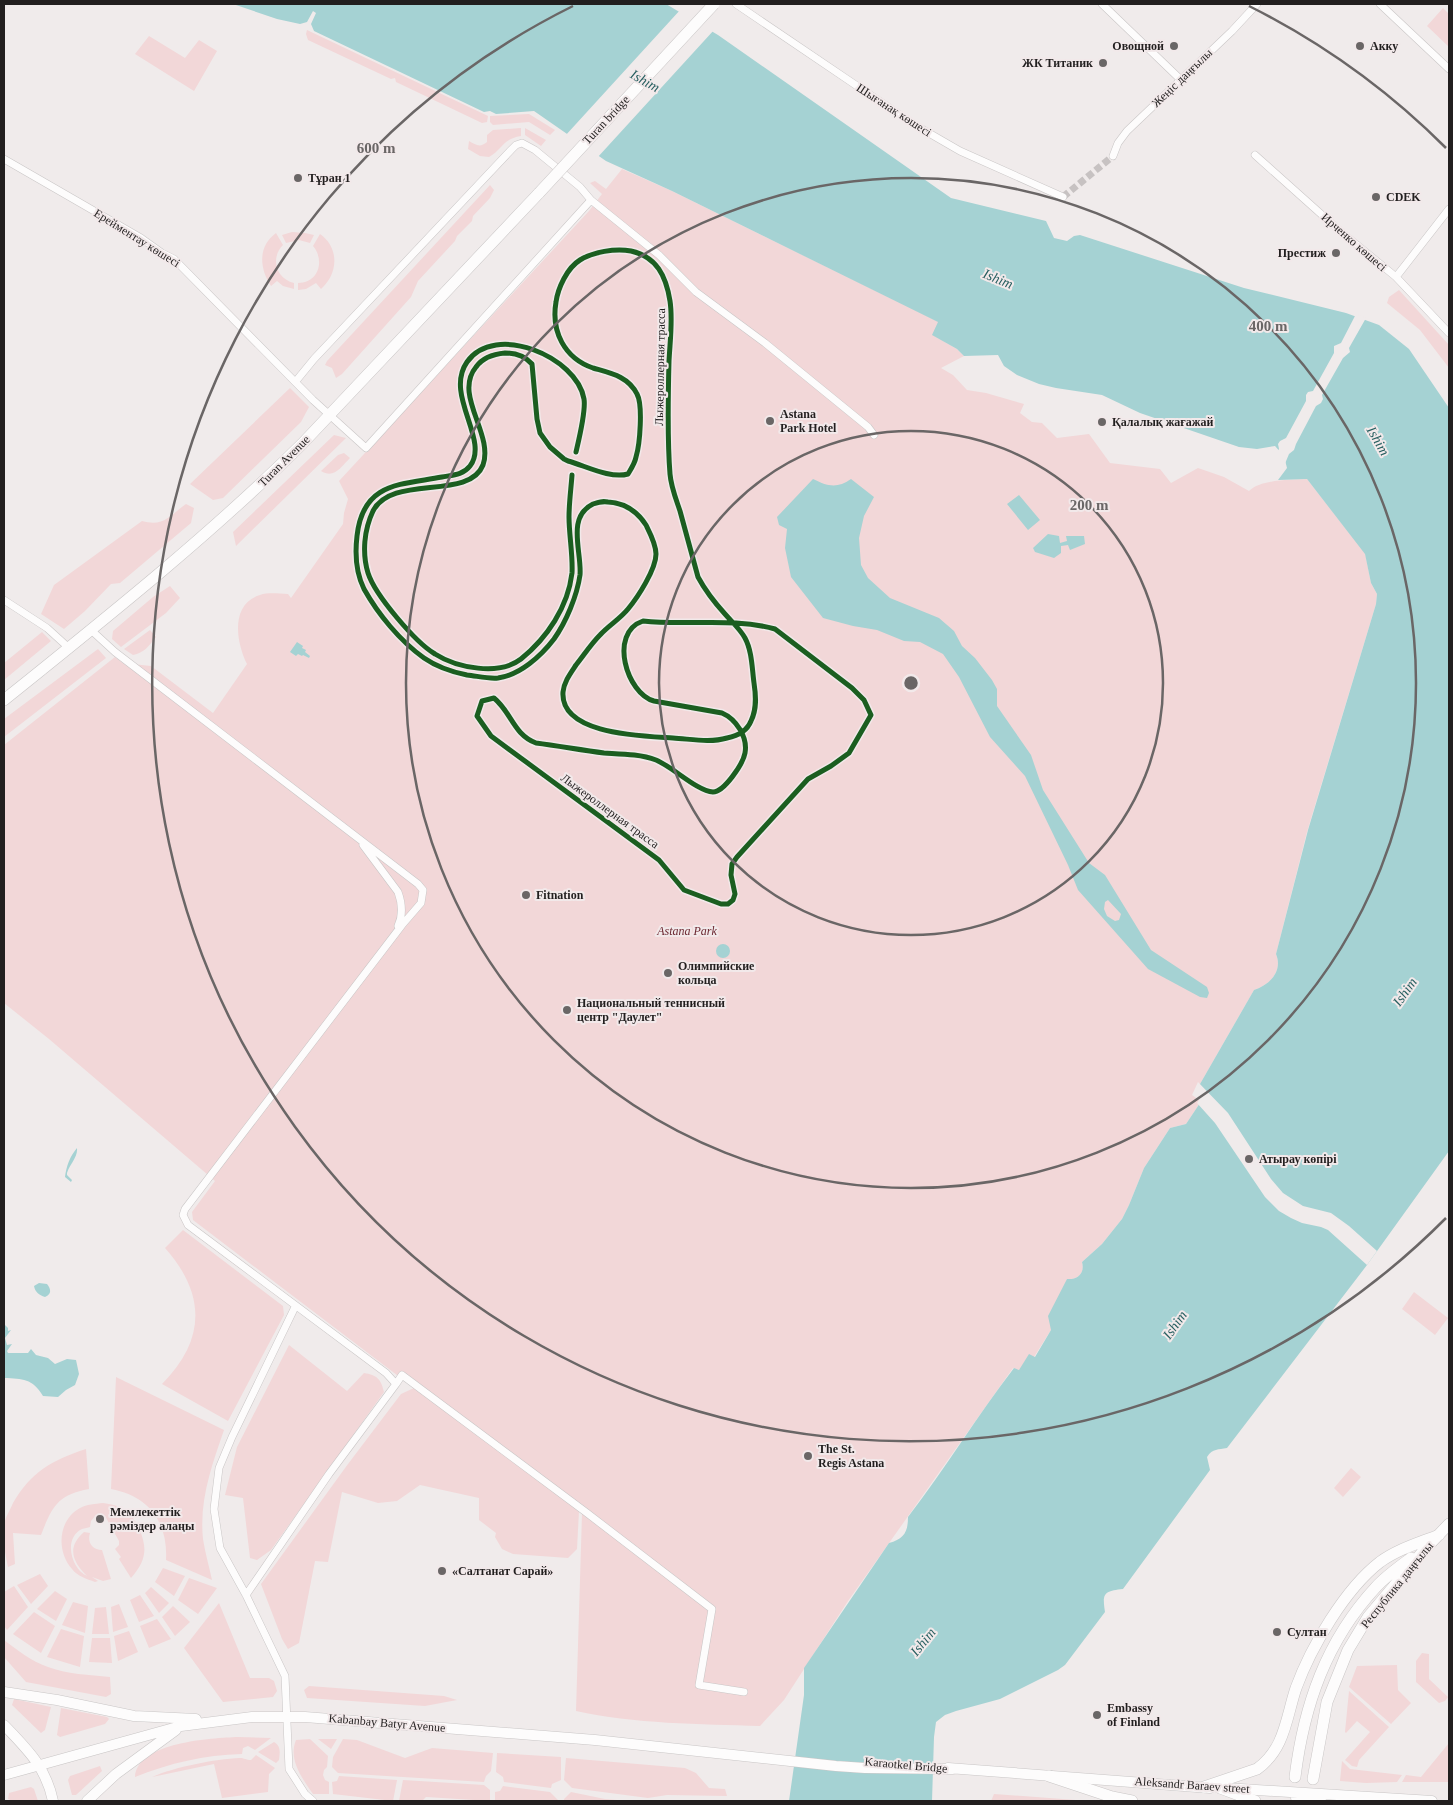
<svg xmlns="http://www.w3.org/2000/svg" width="1453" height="1805" font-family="Georgia,serif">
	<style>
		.green { fill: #f2d7d8 }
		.water { fill: #a5d2d3; fill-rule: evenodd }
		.pier { fill: #f0ebeb }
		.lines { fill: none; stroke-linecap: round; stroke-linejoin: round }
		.street-tunnel { stroke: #c7c2c2; stroke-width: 7; stroke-dasharray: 7 3.5; stroke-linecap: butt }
		.street-casing { stroke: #c9c6c6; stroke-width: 8 }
		.secondary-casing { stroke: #c9c6c6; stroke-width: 11 }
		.primary-casing { stroke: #c9c6c6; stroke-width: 12 }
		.street { stroke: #fdfcfc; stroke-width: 7 }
		.secondary { stroke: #fdfcfc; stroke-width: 10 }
		.primary { stroke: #fdfcfc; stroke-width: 11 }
		.primary-bridge-casing { stroke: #c9c6c6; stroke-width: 12; stroke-linecap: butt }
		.primary-bridge { stroke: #fdfcfc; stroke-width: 11 }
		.cycleway-casing { stroke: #f2e9ea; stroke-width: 8 }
		.cycleway { stroke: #1b5e20; stroke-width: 5 }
		.ring { fill: none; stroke: #6a6666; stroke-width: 2.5 }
		.poi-dot { fill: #6a6666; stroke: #f2e9ea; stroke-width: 2 }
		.labels { text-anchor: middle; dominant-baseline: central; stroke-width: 4; stroke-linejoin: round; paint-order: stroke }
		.poi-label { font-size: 12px; font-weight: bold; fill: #221f1f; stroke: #f2e9ea; text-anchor: start }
		.street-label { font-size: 12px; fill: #221f1f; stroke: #f2e9ea }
		.park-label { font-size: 12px; font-style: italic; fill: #6b2730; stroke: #f2e9ea }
		.water-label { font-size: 14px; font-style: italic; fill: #275f60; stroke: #f2e9ea }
		.centre { fill: #6a6666; stroke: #f2e9ea; stroke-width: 2.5 }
		.ring-label { font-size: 15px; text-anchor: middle; font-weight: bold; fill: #6a6666; stroke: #f2e9ea; stroke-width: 4; stroke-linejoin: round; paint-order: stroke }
	</style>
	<rect width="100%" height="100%" fill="#f0ebeb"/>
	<path class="green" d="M1443 8 1449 14V47L1427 26Z
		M307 30 488 116 487 122 482 123 396 82 395 78 391 79 308 40 306 34Z
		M149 36 185 58 199 40 217 51 194 91 135 54Z
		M529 114 555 130 550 135 529 122 493 125 490 122V116Z
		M521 128V136C502 139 503 149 489 157L480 156 468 149 469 141C476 145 480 148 487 142V135L493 130Z
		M525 128 546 140 541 146 525 135Z
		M622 169 672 191 939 322 933 335 957 349 964 356 941 368 953 375 967 390 986 393 1024 404 1020 413 1032 422 1042 423 1057 438 1089 434 1110 463 1160 469 1171 483 1198 468 1224 477 1249 491C1261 479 1291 480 1307 479L1365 553 1371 583 1377 594 1376 604 1307 832 1276 954C1283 971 1270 985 1254 990L1200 1084 1202 1100 1186 1124 1170 1128 1144 1168 1129 1205 1122 1219 1102 1244 1082 1262C1085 1273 1078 1280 1067 1279L1051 1330 1034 1357 1019 1370 1013 1368 848 1601 784 1700 760 1726C701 1724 633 1724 576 1711L582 1514 579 1511 577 1549 568 1558 513 1554 502 1549 495 1537 496 1533 479 1520V1498L420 1485 397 1501 378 1503 342 1492 328 1562 315 1561 299 1643 288 1649 282 1639 261 1584 348 1464 401 1394 414 1388 193 1220 192 1212 215 1181 49 1039 4 1003V745L115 657 123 663 151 666 213 713 247 664C236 642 230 604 260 595 269 592 279 594 288 594L291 598 343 524 344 513 348 499 339 481 589 211 602 194 590 183 595 181 606 189Z
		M490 185 494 190 490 198 473 216 472 221 457 236 455 241 418 281 411 297 342 374 336 378 332 368 325 365 327 361Z
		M292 232 305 233 314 235 310 243 299 240 286 243 282 235Z
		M276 233 283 245C270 258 276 279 294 283V289L283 286 277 281 271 286C259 268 258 246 276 233Z
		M320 234C340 248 338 274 321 289L316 283 306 289 298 290V283C319 283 325 260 313 246Z
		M1399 290 1449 345V368L1420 330 1387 303 1389 297Z
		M290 388 309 407 301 422 223 498 213 500 190 484Z
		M334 435 346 438 236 546 233 532Z
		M344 453 350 458C341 467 334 479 321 471L338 455Z
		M186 504 194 508 191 523 120 583 111 584 85 611 64 629 41 614 54 585 142 521C164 527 169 516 186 504Z
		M170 586 180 598 166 613 121 647 112 639 113 631 153 597Z
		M150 630 156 637C149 646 144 653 133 655L124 649Z
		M42 632 51 641 4 680V663Z
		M98 649 106 658 4 737V719Z
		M183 1230 283 1306 284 1315 228 1421 162 1384C206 1340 206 1294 165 1248Z
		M1414 1292 1448 1318 1435 1335 1402 1309Z
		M289 1345 347 1391 364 1373C377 1375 381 1379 384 1392L271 1550 257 1560 250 1558 243 1498 225 1495 237 1447Z
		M116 1377 224 1430C212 1465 199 1500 203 1539 205 1552 209 1566 212 1580L166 1560C168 1522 149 1496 111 1489Z
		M86 1449 89 1489C57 1495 52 1507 41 1535L13 1533 15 1564 8 1567C5 1553 2 1539 4 1525 5 1518 10 1510 13 1503 31 1472 52 1460 86 1449Z
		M1351 1468 1361 1477 1343 1497 1334 1488Z
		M103 1503C109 1504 116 1505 122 1508 129 1512 136 1521 139 1528 148 1549 146 1561 131 1578L119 1559 121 1557 115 1549 119 1545V1541L105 1516 102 1521 96 1515 91 1521 90 1527C88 1528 85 1528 82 1529 63 1538 71 1569 87 1576 73 1562 66 1548 84 1532L90 1533C87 1542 92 1550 102 1550L111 1579 103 1581 92 1577 98 1581 95 1582C87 1579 77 1576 72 1569 56 1551 58 1520 80 1508 87 1504 95 1504 103 1503Z
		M163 1568 185 1576 174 1596 155 1582Z
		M40 1574 48 1586 31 1604 17 1585Z
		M189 1578 217 1588 198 1614 178 1600Z
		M14 1586 28 1607 7 1630 4 1626V1592Z
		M151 1587 169 1603 159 1613 145 1593Z
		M55 1591 67 1599 56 1621 37 1609Z
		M140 1595 154 1616 139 1622 130 1600Z
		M73 1602 88 1606 85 1633 62 1625Z
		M219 1603 250 1678H269L274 1681 277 1691 273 1697 223 1702 184 1648Z
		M119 1604 128 1627 113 1632 111 1607Z
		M173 1606 190 1622 175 1636 162 1617Z
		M106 1607 109 1634H92L95 1608Z
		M34 1612 55 1626 41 1653 13 1634Z
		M157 1619 171 1639 149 1648 140 1626Z
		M61 1629 84 1636 80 1667 47 1657Z
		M129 1631 138 1652 118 1661 114 1636Z
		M92 1638H110L112 1663 89 1662Z
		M4 1640C17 1650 31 1661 48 1667 66 1674 90 1675 110 1677L111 1694 106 1697 26 1682 4 1657Z
		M1422 1653 1429 1654V1679L1448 1697 1445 1701 1439 1703 1416 1682V1661Z
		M1397 1665 1398 1690 1411 1703 1391 1724 1349 1687 1357 1666Z
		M309 1686 444 1696 457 1700 425 1706 307 1698 304 1690Z
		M1349 1691 1389 1727 1359 1760 1357 1767 1352 1766 1345 1760 1370 1732 1357 1721 1346 1733 1345 1732Z
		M14 1699 51 1707 45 1730 41 1733 12 1705Z
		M61 1708 107 1717 109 1719 105 1724 60 1737 57 1735Z
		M238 1737 271 1738 255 1750 248 1746 243 1748 242 1754C204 1755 170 1763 135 1777 137 1742 212 1738 238 1737Z
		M310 1739 328 1756 327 1767 324 1770 323 1775 325 1780 329 1782V1794H313C302 1778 288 1760 296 1740Z
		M318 1739H337L331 1749Z
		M343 1739 357 1740 405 1758 432 1748 493 1753 491 1771 486 1776 484 1782 338 1773 332 1767 333 1757Z
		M274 1742C281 1746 280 1752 279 1760L276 1763 258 1752Z
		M1449 1743V1782H1402L1406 1775 1421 1777Z
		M497 1753 561 1757V1780L552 1784 551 1788 504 1782 503 1777 496 1772Z
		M256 1755 275 1768 269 1774 268 1792 222 1798 214 1764 152 1777C175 1767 215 1759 240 1758 244 1758 246 1760 251 1760Z
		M566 1758 685 1768 696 1773 709 1788 725 1789 727 1796 667 1795 648 1798 572 1788 564 1780Z
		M1342 1761 1350 1769 1402 1775 1397 1782 1366 1783 1340 1781Z
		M100 1766 102 1771 76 1795H72L68 1780 70 1776Z
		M339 1776 397 1780 393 1801 333 1794 332 1782 337 1781Z
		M403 1780 484 1785 490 1790V1801L426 1797 422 1801H399Z
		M503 1786 550 1792 559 1801H495V1792L500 1791Z
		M31 1787 34 1789 38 1801H13L8 1799 9 1793Z
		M571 1792 605 1799 629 1801H564V1799Z
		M994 1794 1089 1801H991Z"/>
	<path class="water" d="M233 4H666L718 35 951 198 1046 221 1054 238 1067 241 1074 236 1080 235 1244 288 1346 313 1379 325 1409 349 1449 408V1151L1367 1265 1227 1448C1218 1450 1213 1448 1207 1457L1210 1470 1123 1589C1104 1591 1102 1593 1105 1612L1065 1665 1058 1670 1000 1699 956 1711 945 1715 936 1722 934 1737 932 1801H789L804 1695V1668L889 1543C904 1539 908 1532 908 1517 945 1469 977 1416 1014 1368L1019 1370 1029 1354 1035 1357 1051 1330 1048 1316 1067 1279C1078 1280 1085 1273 1082 1262L1102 1244 1122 1219 1129 1205 1144 1168 1170 1128 1186 1124 1202 1100 1200 1084 1254 990C1270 985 1283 971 1276 954L1308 830 1376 604 1377 594 1371 583 1365 554 1307 479 1278 480 1287 468 1284 456 1275 446 1257 449 1239 447 1140 413 1102 395 1056 388 1039 384 1017 375 1004 366 998 355 964 356 957 349 932 335 938 322 672 191 606 161 534 111 496 114 490 111 484 112 314 31 311 24 316 13 313 11 307 22 300 24 277 19Z
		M813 479C827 486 837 489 851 479L874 497 864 516 859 538 861 565 868 578 890 598 939 618 954 631 962 646 975 658 992 680 997 689V706L1031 755 1043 790 1089 863 1105 875 1151 950 1207 987 1209 993 1207 998 1200 997 1148 969 1078 890 1068 865 1025 776 990 737 959 677 943 654 920 642 904 641 877 630 853 626 823 618 791 577 785 548 787 529 779 525 777 517ZM1108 900 1121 914 1119 920 1115 921 1107 916 1104 909 1105 902Z
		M1019 495 1040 520 1028 530 1007 504Z
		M1048 534 1059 536 1060 543 1067 541 1066 536H1084L1085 544 1070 550 1068 545 1061 546V553L1054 558 1035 552 1033 548Z
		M297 642 303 646 302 648 306 650 305 652 310 656 309 658 303 655 302 656 298 654 296 656 290 652Z
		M716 951a7 7 0 1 1 14 0a7 7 0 1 1-14 0Z
		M77 1148C78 1157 70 1164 67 1173V1175L72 1180 71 1182 65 1177C66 1167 70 1156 77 1148Z
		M39 1283 47 1284C51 1289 52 1294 45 1297 39 1295 35 1292 34 1286Z
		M4 1324 8 1328V1331L11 1330 5 1338 7 1345 12 1344 7 1351 8 1353H28L31 1349 36 1355 48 1358 55 1364 67 1359 76 1360 79 1374 75 1385 66 1390 58 1397 43 1396C32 1378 23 1379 4 1378Z"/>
	<path class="pier" d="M681 9 714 30 597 158 565 136Z
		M1356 314 1366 318 1349 348 1350 352 1343 358 1322 395 1323 399 1321 403 1316 406 1296 444 1294 450 1289 454 1284 466 1282 457 1277 453 1279 449 1278 444 1280 441 1286 438 1306 401V395L1308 392 1313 391 1334 353V346L1341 343Z
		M1198 1082 1228 1113 1271 1179 1283 1193 1303 1206 1331 1213 1349 1226 1377 1251 1367 1265 1328 1230 1321 1227 1302 1223 1291 1218 1279 1211 1265 1197 1215 1123 1197 1103 1199 1100 1192 1095Z"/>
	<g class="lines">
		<path class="street-tunnel" d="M1063 197 1113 156"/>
		<defs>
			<path id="street" d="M736 4 863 90 915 125 960 151 1063 197
				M1102 4 1180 79
				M1380 4 1449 69
				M1255 155 1340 231 1396 277 1449 333
				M1113 156 1118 143 1127 131 1232 31 1257 4
				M4 159 141 238 162 253 174 259 313 400 366 448 591 200
				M1396 277 1449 209
				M296 381 314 359 511 150 516 145 522 143 535 150 580 187 591 200 659 255 696 292 765 343 868 427 874 435
				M4 600 47 628 69 648
				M91 630 115 652 418 884 423 890 421 903 402 925 185 1209 183 1215 188 1225 386 1373 396 1384 402 1375 587 1513 712 1609 699 1685 744 1692
				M363 845 398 892C402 903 403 915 398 926
				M295 1307 232 1437 219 1468 214 1509 220 1548 246 1595 285 1676 289 1769 305 1794 313 1801
				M246 1595 329 1474 396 1384"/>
			<path id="secondary" d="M4 1692 57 1700 134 1716 196 1719
				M4 1725C27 1749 46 1767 53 1801
				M948 1768 1210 1788
				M4 1775 181 1726 252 1717H305L595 1740 836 1766 865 1768 953 1769
				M1225 1788 1432 1801
				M1296 1798 1321 1801
				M87 1801 116 1774 176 1730"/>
			<path id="primary" d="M4 700C106 618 209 536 302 444L539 193
				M1049 1776 1112 1797 1132 1801
				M1295 1777C1304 1705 1326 1641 1376 1587 1386 1576 1399 1567 1411 1558
				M1313 1779 1327 1702 1348 1650 1368 1617 1425 1549 1449 1524
				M1204 1787 1257 1769C1285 1749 1286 1718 1296 1688 1311 1647 1345 1589 1380 1562 1398 1549 1419 1543 1439 1535
				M1220 1788 1255 1801"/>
		</defs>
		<use href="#street" class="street-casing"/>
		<use href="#secondary" class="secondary-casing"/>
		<use href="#primary" class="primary-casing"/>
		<use href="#street" class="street"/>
		<use href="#secondary" class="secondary"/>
		<use href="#primary" class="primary"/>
		<defs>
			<path id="primary-bridge" d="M539 193 714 4"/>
		</defs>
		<use href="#primary-bridge" class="primary-bridge-casing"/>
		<use href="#primary-bridge" class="primary-bridge"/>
		<defs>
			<path id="cycleway" d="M572 475C571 489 569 503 569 517 569 535 573 555 572 573 568 607 547 638 521 659 499 676 457 668 435 654 415 642 375 595 368 573 362 553 364 530 373 511 392 474 469 501 483 465 494 434 453 395 476 367 483 357 494 354 505 353 516 353 525 356 532 364L537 419 540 433 550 447 564 459 568 461C586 466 610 479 628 474 631 469 635 463 636 457 640 444 643 405 637 394 628 376 610 373 593 368 564 358 551 331 556 302 558 288 567 268 580 260 593 252 615 248 631 251 657 257 666 276 670 301 673 320 670 341 669 361 668 399 667 437 670 474 671 487 676 499 680 511 686 533 692 555 698 577 705 590 715 603 725 614 732 622 740 629 745 638 752 651 752 668 754 683 756 696 757 709 751 721 747 731 737 736 727 738 710 743 691 739 673 738 644 736 560 735 563 692 564 682 570 674 576 665 584 655 591 644 600 635 609 625 620 619 628 609 638 597 656 569 656 554 656 544 650 533 646 525 637 511 625 503 608 502 602 501 599 502 593 504 566 517 582 552 580 575 577 596 566 622 554 639 541 656 520 675 498 678 488 679 477 676 467 675 452 672 437 667 424 658 400 641 378 614 364 589 356 573 355 553 357 536 363 482 400 485 442 477 453 475 463 475 470 466 490 440 444 395 467 362 495 322 577 357 584 399 586 411 579 439 576 452
				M643 621C687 626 732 617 775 629L852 688 864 700 871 715 849 753 831 766 808 779 737 857 732 864 731 875 735 894 733 900 728 904H721L684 890 659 860 491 736 477 716 482 701 494 698C512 713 513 734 536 743 559 746 581 750 604 753 621 754 640 754 656 760 673 767 697 791 713 792 724 792 743 764 745 753 748 737 736 719 722 713L654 701C627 694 608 633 643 621Z"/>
		</defs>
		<use href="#cycleway" class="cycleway-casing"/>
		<use href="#cycleway" class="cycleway"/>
	</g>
	<g class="ring">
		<circle cx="911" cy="683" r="252"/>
		<circle cx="911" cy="683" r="505"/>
		<path d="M1446 1218A757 757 0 1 1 573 6M1249 6A757 757 0 0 1 1446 148"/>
	</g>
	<g class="poi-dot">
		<circle cx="1174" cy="46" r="5"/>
		<circle cx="1360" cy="46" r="5"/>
		<circle cx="1103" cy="63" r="5"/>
		<circle cx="298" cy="178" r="5"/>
		<circle cx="1376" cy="197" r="5"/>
		<circle cx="1336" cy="253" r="5"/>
		<circle cx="770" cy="421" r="5"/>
		<circle cx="1102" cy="422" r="5"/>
		<circle cx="526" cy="895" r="5"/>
		<circle cx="668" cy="973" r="5"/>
		<circle cx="567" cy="1010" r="5"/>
		<circle cx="1249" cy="1159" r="5"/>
		<circle cx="808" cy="1456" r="5"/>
		<circle cx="100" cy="1519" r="5"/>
		<circle cx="442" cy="1571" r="5"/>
		<circle cx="1277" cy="1632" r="5"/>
		<circle cx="1097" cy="1715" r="5"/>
	</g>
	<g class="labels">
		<g class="poi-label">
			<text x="1164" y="46" text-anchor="end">Овощной</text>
			<text x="1370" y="46">Акку</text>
			<text x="1093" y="63" text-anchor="end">ЖК Титаник</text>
			<text x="308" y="178">Тұран 1</text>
			<text x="1386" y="197">CDEK</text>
			<text x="1326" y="253" text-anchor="end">Престиж</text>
			<text x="780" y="414">Astana<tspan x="780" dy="14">Park Hotel</tspan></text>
			<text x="1112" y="422">Қалалық жағажай</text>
			<text x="536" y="895">Fitnation</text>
			<text x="678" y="966">Олимпийские<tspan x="678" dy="14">кольца</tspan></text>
			<text x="577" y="1003">Национальный теннисный<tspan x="577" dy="14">центр "Даулет"</tspan></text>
			<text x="1259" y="1159">Атырау көпірі</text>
			<text x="818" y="1449">The St.<tspan x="818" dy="14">Regis Astana</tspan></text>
			<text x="110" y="1512">Мемлекеттік<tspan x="110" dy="14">рәміздер алаңы</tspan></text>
			<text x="452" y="1571">«Салтанат Сарай»</text>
			<text x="1287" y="1632">Султан</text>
			<text x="1107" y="1708">Embassy<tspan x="1107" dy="14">of Finland</tspan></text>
		</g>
		<g class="street-label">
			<text transform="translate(1182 78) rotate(-44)">Жеңіс даңғылы</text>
			<text transform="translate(894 110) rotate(33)">Шығанақ көшесі</text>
			<text transform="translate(606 120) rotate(-47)">Turan bridge</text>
			<text transform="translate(137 238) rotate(32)">Ерейментау көшесі</text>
			<text transform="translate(1354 242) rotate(41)">Ирченко көшесі</text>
			<text transform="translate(660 367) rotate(-89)">Лыжероллерная трасса</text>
			<text transform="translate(284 461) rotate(-45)">Turan Avenue</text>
			<text transform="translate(610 811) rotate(36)">Лыжероллерная трасса</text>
			<text transform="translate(1397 1585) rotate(-51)">Республика даңғылы</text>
			<text transform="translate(387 1723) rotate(5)">Kabanbay Batyr Avenue</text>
			<text transform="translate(906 1765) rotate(5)">Karaotkel Bridge</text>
			<text transform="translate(1192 1785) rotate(4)">Aleksandr Baraev street</text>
		</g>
		<g class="park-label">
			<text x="687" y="931">Astana Park</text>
		</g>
		<g class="water-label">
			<text transform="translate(645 81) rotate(30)">Ishim</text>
			<text transform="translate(998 279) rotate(22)">Ishim</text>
			<text transform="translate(1378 441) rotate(60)">Ishim</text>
			<text transform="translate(1405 992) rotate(-55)">Ishim</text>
			<text transform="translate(1175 1325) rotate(-55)">Ishim</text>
			<text transform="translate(923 1642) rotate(-51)">Ishim</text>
		</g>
	</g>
	<circle cx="911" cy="683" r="8" class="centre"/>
	<g class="ring-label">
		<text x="376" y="153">600 m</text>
		<text x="1268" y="331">400 m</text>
		<text x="1089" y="510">200 m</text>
	</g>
	<rect width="1453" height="1805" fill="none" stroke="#221f1f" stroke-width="10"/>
</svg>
